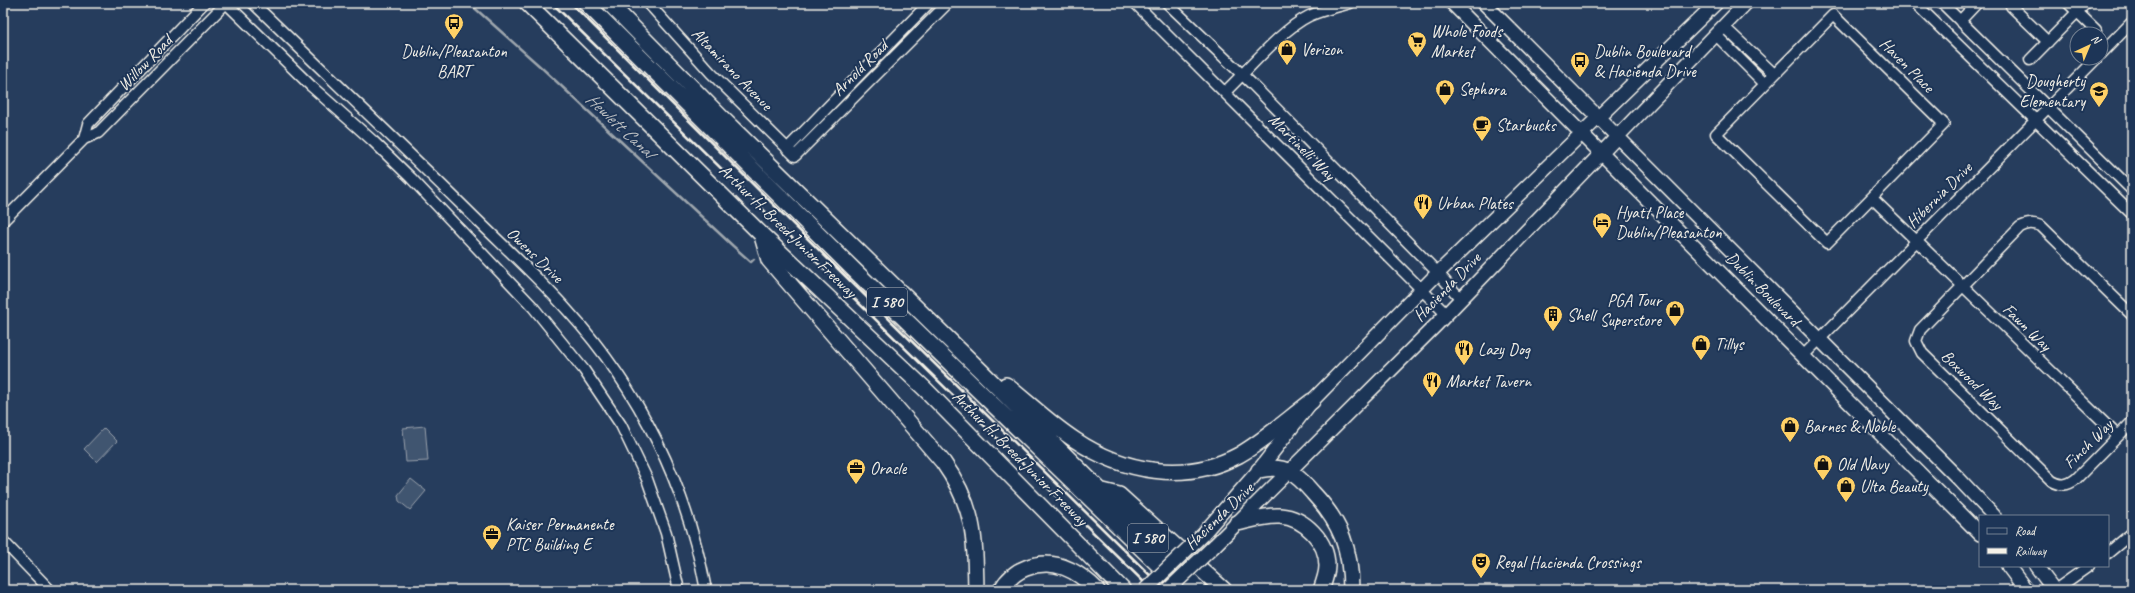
<svg xmlns="http://www.w3.org/2000/svg" width="2135" height="593" font-family="Caveat,sans-serif">
	<style>
		.green { fill: #40546f; stroke: #9aa2ac }
		.lines { fill: none; stroke-linecap: round; stroke-linejoin: round }
		.stream { stroke: #9fa7ae; stroke-width: 2.5 }
		.minor-casing { stroke: #f4f1e8; stroke-width: 13 }
		.major-casing { stroke: #f4f1e8; stroke-width: 16 }
		.highway-casing { stroke: #f4f1e8; stroke-width: 18 }
		.minor { stroke: #1d3557; stroke-width: 10 }
		.major { stroke: #1d3557; stroke-width: 13 }
		.highway { stroke: #1d3557; stroke-width: 15 }
		.rail { stroke: #f4f1e8; stroke-width: 2.5 }
		.major-bridge-casing { stroke: #f4f1e8; stroke-width: 16; stroke-linecap: butt }
		.major-bridge { stroke: #1d3557; stroke-width: 13 }
		.labels { text-anchor: middle; dominant-baseline: central; stroke-width: 4; stroke-linejoin: round; paint-order: stroke }
		.shield { fill: #1d3557; stroke: #b4b9bc; stroke-width: 1 }
		.shield-label { font-size: 16px; font-weight: bold; fill: #f4f1e8 }
		.poi-label { font-size: 17px; fill: #f4f1e8; stroke: #1d3557; text-anchor: start }
		.street-label { font-size: 17px; fill: #f4f1e8; stroke: #1d3557 }
		.water-label { font-size: 18px; font-style: italic; fill: #bcbfc2; stroke: #1d3557 }
	</style>
	<rect width="100%" height="100%" fill="#263d5d"/>
	<filter id="ink" filterUnits="userSpaceOnUse"><feTurbulence type="fractalNoise" baseFrequency=".025" numOctaves="2"/><feDisplacementMap in="SourceGraphic" scale="8" xChannelSelector="R" yChannelSelector="G"/><feConvolveMatrix kernelMatrix="1 2 1 2 8 2 1 2 1" color-interpolation-filters="sRGB"/></filter>
	<g filter="url(#ink)">
		<path class="green" d="M425 426 428 461 406 462 403 428Z
			M104 428 117 441 97 462 84 449Z
			M411 479 426 491 410 510 399 501 398 495Z"/>
		<g class="lines">
			<path class="stream" d="M469 3 543 69 733 246 751 262 754 259"/>
			<defs>
				<path id="minor" d="M253 3C324 72 396 140 466 209 500 243 536 275 568 311 640 390 687 486 706 590
					M648 3 711 73 795 156 948 3
					M1135 3 1446 314
					M1167 3 1252 84 1438 273 1460 298
					M1915 3 2132 214
					M1942 3 2132 190
					M2068 3 2096 30
					M2011 6 2048 42
					M1833 15 1944 124 1827 243 1716 134Z
					M1960 21 1977 3
					M1723 26 1774 74
					M1715 34 1765 84
					M2101 54 2132 22
					M2030 60 2086 3
					M1225 92C1248 70 1282 29 1309 16 1322 10 1337 7 1350 3
					M84 139 88 124 204 3
					M787 149 929 3
					M1872 198 2118 436
					M3 221 84 139 98 133 226 3 311 86 373 141 411 178 533 307 584 370 621 425 647 479 666 533 679 590
					M2132 315 2041 226C2033 223 2028 223 2020 227L1920 330 1916 341 1922 353 2052 481C2061 486 2067 486 2076 479L2132 422
					M1804 355 2097 58
					M3 541 50 590
					M2108 553 2132 533
					M2055 590 2089 566"/>
				<path id="major" d="M1452 3 1980 534
					M1484 3 1959 479 1994 516
					M1202 535 1259 470 1312 401 1438 273 1716 3
					M1214 546 1436 325 1746 3
					M2008 566 2026 590
					M2036 566 2054 590"/>
				<path id="highway" d="M527 3 762 235 925 389 1123 590
					M586 3 853 269 1170 576 1197 587
					M609 3 720 116 981 371 1193 583
					M762 236 769 260 943 462C975 507 975 537 976 590
					M1006 385C1029 403 1050 424 1075 440 1123 472 1185 484 1239 455 1265 440 1288 419 1312 401
					M1259 470C1285 464 1296 473 1313 493 1341 523 1351 549 1351 590
					M1099 490 1119 495 1224 590
					M1237 523C1251 520 1266 515 1280 516 1305 518 1327 541 1327 566 1327 574 1324 582 1321 590
					M1001 590C1007 580 1015 572 1026 568 1054 557 1077 570 1097 590"/>
			</defs>
			<use href="#minor" class="minor-casing"/>
			<use href="#major" class="major-casing"/>
			<use href="#highway" class="highway-casing"/>
			<use href="#minor" class="minor"/>
			<use href="#major" class="major"/>
			<use href="#highway" class="highway"/>
			<path class="rail" d="M552 3 1152 590
				M571 3 830 261 1165 590"/>
			<defs>
				<path id="major-bridge" d="M1145 590 1202 535
					M1168 590 1214 546"/>
			</defs>
			<use href="#major-bridge" class="major-bridge-casing"/>
			<use href="#major-bridge" class="major-bridge"/>
		</g>
	</g>
	<defs>
		<symbol id="bus-pin" viewBox="-11 -11 22 30"><path d="M0 17L-7.5 6A9.5 9.5 0 1 1 7.5 6Z" fill="#ffd166" stroke="#1d3557"/><path d="M-5-6H5V4H4V6H2V4H-2V6H-4V4H-5ZM-3.5-4V0h7V-4ZM-3.5 1.2v1.5H-2V1.2ZM2 1.2v1.5H3.5V1.2Z" fill="#111"/></symbol>
		<symbol id="supermarket-pin" viewBox="-11 -11 22 30"><path d="M0 17L-7.5 6A9.5 9.5 0 1 1 7.5 6Z" fill="#ffd166" stroke="#1d3557"/><path d="M-6-5.5h2.5l.6 2H6L4.5 2H-2.5L-4.4-4H-6ZM-1.5 3.2a1.3 1.3 0 1 0 .1 0ZM3 3.2a1.3 1.3 0 1 0 .1 0Z" fill="#111"/></symbol>
		<symbol id="shop-pin" viewBox="-11 -11 22 30"><path d="M0 17L-7.5 6A9.5 9.5 0 1 1 7.5 6Z" fill="#ffd166" stroke="#1d3557"/><path d="M-5-2.5h2.3a2.7 3.5 0 0 1 5.4 0H5L5.5 6h-11ZM-1.5-2.5h3a1.5 2.3 0 0 0-3 0Z" fill="#111"/></symbol>
		<symbol id="school-pin" viewBox="-11 -11 22 30"><path d="M0 17L-7.5 6A9.5 9.5 0 1 1 7.5 6Z" fill="#ffd166" stroke="#1d3557"/><path d="M0-5L7-2L0 1L-7-2ZM-4 1L0 2.5L4 1V4Q0 6-4 4Z" fill="#111"/></symbol>
		<symbol id="cafe-pin" viewBox="-11 -11 22 30"><path d="M0 17L-7.5 6A9.5 9.5 0 1 1 7.5 6Z" fill="#ffd166" stroke="#1d3557"/><path d="M-5.5-4.5H6V0H3Q3 3.5 0 3.5H-2.5Q-5.5 3.5-5.5 0ZM3-3.2v2h1.7v-2ZM-6 4.5H4V6H-6Z" fill="#111"/></symbol>
		<symbol id="restaurant-pin" viewBox="-11 -11 22 30"><path d="M0 17L-7.5 6A9.5 9.5 0 1 1 7.5 6Z" fill="#ffd166" stroke="#1d3557"/><path d="M-5-6h1v4h1v-4h1v4h1v-4h1v5L-1.5 .5V6h-2V.5L-5-1ZM5-6V6H3V1.5H1.5Q1.5-4 5-6Z" fill="#111"/></symbol>
		<symbol id="hotel-pin" viewBox="-11 -11 22 30"><path d="M0 17L-7.5 6A9.5 9.5 0 1 1 7.5 6Z" fill="#ffd166" stroke="#1d3557"/><path d="M-6-4.5h1.5V1H6V5H4.5V3h-9V5H-6ZM-4 0a1.8 1.8 0 1 1 3.6 0ZM.5 0V-2.5h3Q6-2.5 6 0Z" fill="#111"/></symbol>
		<symbol id="building-pin" viewBox="-11 -11 22 30"><path d="M0 17L-7.5 6A9.5 9.5 0 1 1 7.5 6Z" fill="#ffd166" stroke="#1d3557"/><path d="M-4-6H4V6H1V3H-1V6H-4ZM-2.5-4.3h1.7v1.8h-1.7ZM.8-4.3h1.7v1.8H.8ZM-2.5-1h1.7V.8h-1.7ZM.8-1h1.7V.8H.8Z" fill="#111"/></symbol>
		<symbol id="office-pin" viewBox="-11 -11 22 30"><path d="M0 17L-7.5 6A9.5 9.5 0 1 1 7.5 6Z" fill="#ffd166" stroke="#1d3557"/><path d="M-6-3h4V-5.5h4V-3h4V5H-6ZM-1-4.5V-3h2v-1.5ZM-6 0V1H6V0Z" fill="#111"/></symbol>
		<symbol id="theatre-pin" viewBox="-11 -11 22 30"><path d="M0 17L-7.5 6A9.5 9.5 0 1 1 7.5 6Z" fill="#ffd166" stroke="#1d3557"/><path d="M-5-5.5Q0-4 5-5.5V0Q5 5 0 6Q-5 5-5 0ZM-3.3-2.5H-1v1.5H-3.3ZM1-2.5H3.3v1.5H1ZM-2.8 1Q0 5.5 2.8 1Z" fill="#111"/></symbol>
	</defs>
	<g fill-rule="evenodd">
		<use href="#bus-pin" x="443" y="12" width="22" height="30"/>
		<use href="#supermarket-pin" x="1406" y="30" width="22" height="30"/>
		<use href="#shop-pin" x="1276" y="38" width="22" height="30"/>
		<use href="#bus-pin" x="1569" y="50" width="22" height="30"/>
		<use href="#shop-pin" x="1434" y="78" width="22" height="30"/>
		<use href="#school-pin" x="2088" y="80" width="22" height="30"/>
		<use href="#cafe-pin" x="1471" y="114" width="22" height="30"/>
		<use href="#restaurant-pin" x="1412" y="192" width="22" height="30"/>
		<use href="#hotel-pin" x="1591" y="211" width="22" height="30"/>
		<use href="#shop-pin" x="1664" y="299" width="22" height="30"/>
		<use href="#building-pin" x="1542" y="304" width="22" height="30"/>
		<use href="#shop-pin" x="1690" y="333" width="22" height="30"/>
		<use href="#restaurant-pin" x="1453" y="338" width="22" height="30"/>
		<use href="#restaurant-pin" x="1421" y="370" width="22" height="30"/>
		<use href="#shop-pin" x="1779" y="415" width="22" height="30"/>
		<use href="#shop-pin" x="1812" y="453" width="22" height="30"/>
		<use href="#office-pin" x="845" y="457" width="22" height="30"/>
		<use href="#shop-pin" x="1835" y="475" width="22" height="30"/>
		<use href="#office-pin" x="481" y="523" width="22" height="30"/>
		<use href="#theatre-pin" x="1470" y="551" width="22" height="30"/>
	</g>
	<g class="labels">
		<g class="shield">
			<rect x="867" y="288" width="40" height="28" rx="3"/>
			<rect x="1128" y="524" width="40" height="28" rx="3"/>
		</g>
		<g class="shield-label">
			<text x="887" y="302">I 580</text>
			<text x="1148" y="538">I 580</text>
		</g>
		<g class="poi-label">
			<text x="1431" y="31">Whole Foods<tspan x="1431" dy="20">Market</tspan></text>
			<text x="1301" y="49">Verizon</text>
			<text x="454" y="51" text-anchor="middle">Dublin/Pleasanton<tspan x="454" dy="20">BART</tspan></text>
			<text x="1594" y="51">Dublin Boulevard<tspan x="1594" dy="20">&amp; Hacienda Drive</tspan></text>
			<text x="2085" y="81" text-anchor="end">Dougherty<tspan x="2085" dy="20">Elementary</tspan></text>
			<text x="1459" y="89">Sephora</text>
			<text x="1496" y="125">Starbucks</text>
			<text x="1437" y="203">Urban Plates</text>
			<text x="1616" y="212">Hyatt Place<tspan x="1616" dy="20">Dublin/Pleasanton</tspan></text>
			<text x="1661" y="300" text-anchor="end">PGA Tour<tspan x="1661" dy="20">Superstore</tspan></text>
			<text x="1567" y="315">Shell</text>
			<text x="1715" y="344">Tillys</text>
			<text x="1478" y="349">Lazy Dog</text>
			<text x="1446" y="381">Market Tavern</text>
			<text x="1804" y="426">Barnes &amp; Noble</text>
			<text x="1837" y="464">Old Navy</text>
			<text x="870" y="468">Oracle</text>
			<text x="1860" y="486">Ulta Beauty</text>
			<text x="506" y="524">Kaiser Permanente<tspan x="506" dy="20">PTC Building E</tspan></text>
			<text x="1495" y="562">Regal Hacienda Crossings</text>
		</g>
		<g class="street-label">
			<text transform="translate(145 63) rotate(-46)">Willow Road</text>
			<text transform="translate(1907 65) rotate(45)">Haven Place</text>
			<text transform="translate(860 68) rotate(-45)">Arnold Road</text>
			<text transform="translate(732 69) rotate(46)">Altamirano Avenue</text>
			<text transform="translate(1302 147) rotate(45)">Martinelli Way</text>
			<text transform="translate(1939 195) rotate(-45)">Hibernia Drive</text>
			<text transform="translate(788 231) rotate(44)">Arthur H. Breed Junior Freeway</text>
			<text transform="translate(535 255) rotate(44)">Owens Drive</text>
			<text transform="translate(1447 287) rotate(-46)">Hacienda Drive</text>
			<text transform="translate(1763 289) rotate(45)">Dublin Boulevard</text>
			<text transform="translate(2027 327) rotate(44)">Fawn Way</text>
			<text transform="translate(1972 380) rotate(44)">Boxwood Way</text>
			<text transform="translate(2088 444) rotate(-45)">Finch Way</text>
			<text transform="translate(1020 458) rotate(45)">Arthur H. Breed Junior Freeway</text>
			<text transform="translate(1219 516) rotate(-44)">Hacienda Drive</text>
		</g>
		<g class="water-label">
			<text transform="translate(620 125) rotate(43)">Hewlett Canal</text>
		</g>
	</g>
	<rect width="2135" height="593" fill="none" stroke="#1d3557" stroke-width="16"/>
	<rect x="8" y="8" width="2119" height="577" fill="none" stroke="#f4f1e8" stroke-width="1.5" filter="url(#ink)"/>
	<rect x="1979" y="515" width="130" height="52" fill="#1d3557" stroke="#738091"/>
	<rect x="1987" y="528" width="20" height="6" fill="#1d3557" stroke="#738091"/>
	<text x="2015" y="535" font-size="12" fill="#f4f1e8">Road</text>
	<rect x="1987" y="548" width="20" height="6" fill="#f4f1e8" stroke="#738091"/>
	<text x="2015" y="555" font-size="12" fill="#f4f1e8">Railway</text>
	<g transform="translate(2089 46) rotate(44)"><circle r="19" fill="#1d3557" stroke="#738091"/>
	<path d="M0-3L7 15L0 10L-7 15Z" fill="#ffd166"/>
	<text y="-6" font-size="11" font-weight="bold" text-anchor="middle" fill="#f4f1e8">N</text>
	</g>
</svg>
